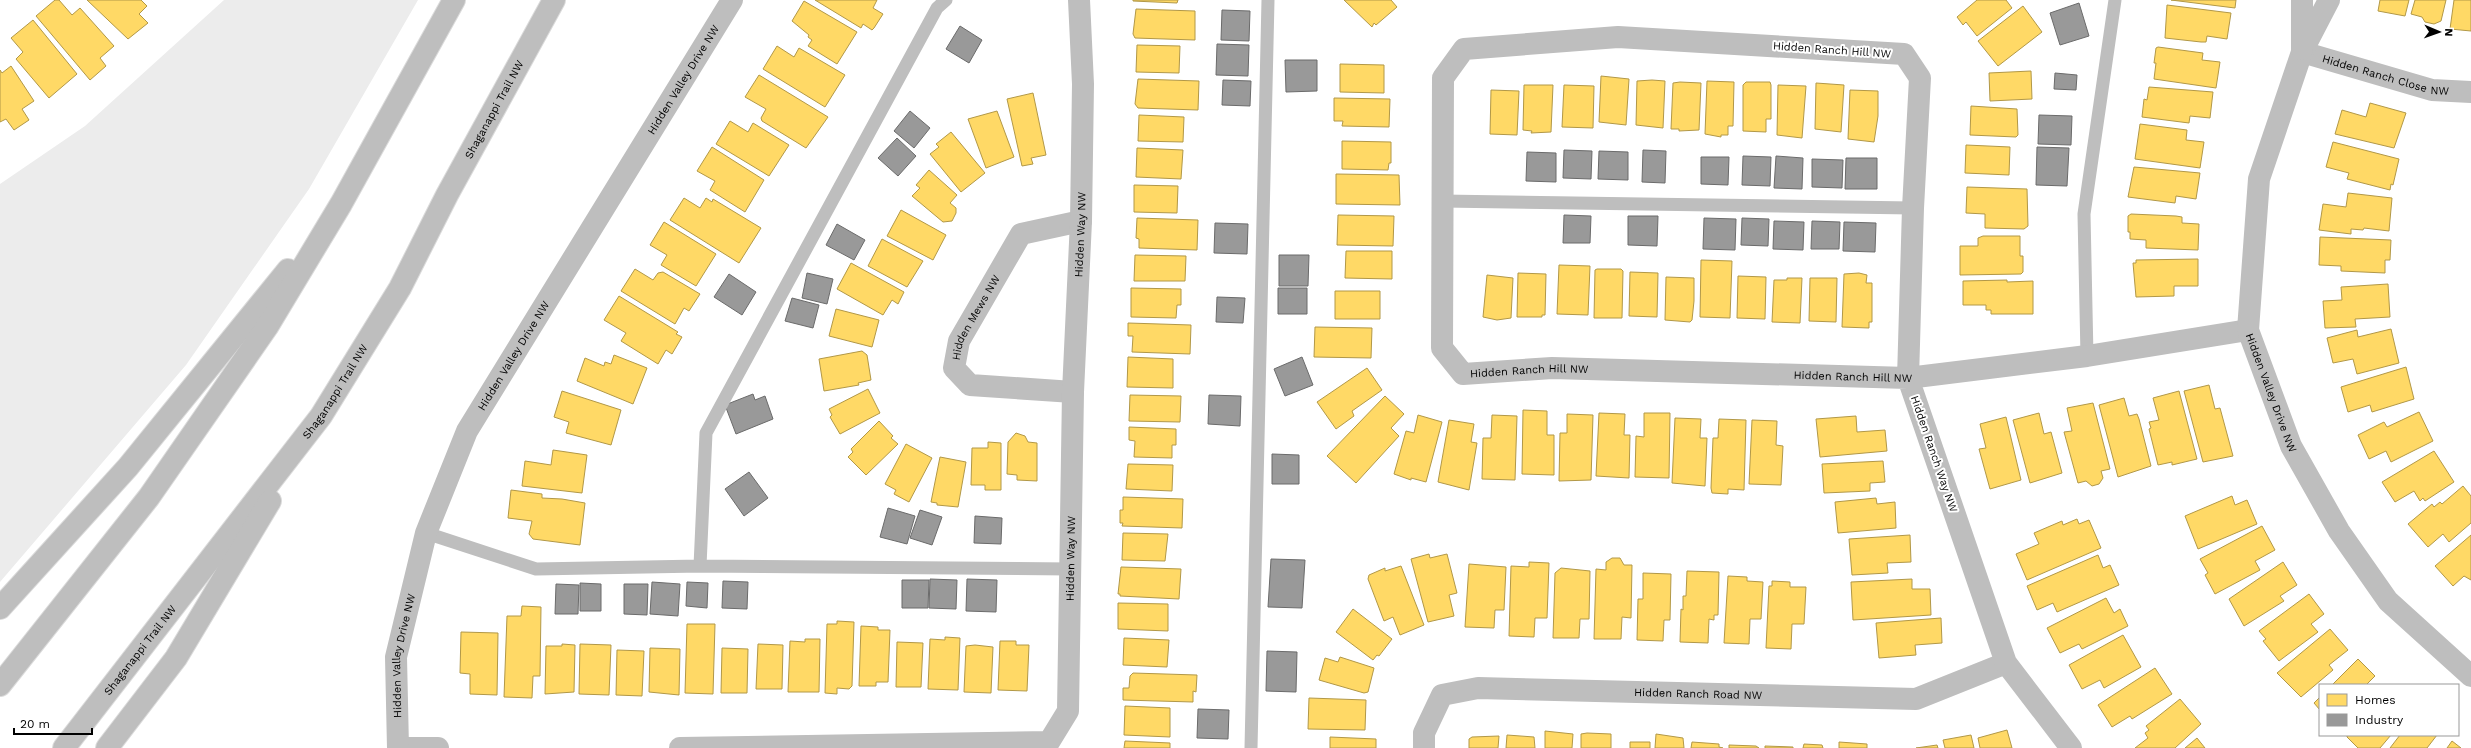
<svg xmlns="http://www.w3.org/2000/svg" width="2471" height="748" font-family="'Work Sans',sans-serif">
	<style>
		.green { fill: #ececec }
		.homes { fill: #ffd966; stroke: #b29847 }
		.industry { fill: #999; stroke: #6b6b6b }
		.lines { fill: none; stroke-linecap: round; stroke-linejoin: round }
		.primary-casing { stroke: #dbdbdb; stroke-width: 24 }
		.service { stroke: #bebebe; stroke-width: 13 }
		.minor { stroke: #bebebe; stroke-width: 22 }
		.tertiary { stroke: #bebebe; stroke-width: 22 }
		.primary { stroke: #bebebe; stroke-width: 22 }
		.labels { text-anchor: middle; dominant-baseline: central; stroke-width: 4; stroke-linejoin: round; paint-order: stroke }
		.street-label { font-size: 11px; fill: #000; stroke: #fff }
	</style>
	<rect width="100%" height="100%" fill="#fff"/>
	<path class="green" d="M224 0H418L309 189 186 365 0 582V184L85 126Z"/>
	<path class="homes" d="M55 0H59L72 15 80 8 114 46 100 58 106 66 90 80 36 16Z
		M87 0H141L147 6 139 14 148 23 128 39Z
		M815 0H877L873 8 883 14 874 28 872 30 863 24 861 28Z
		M1178 0 1177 3 1133 1V0Z
		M1344 0H1391L1397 7 1376 25 1374 23 1372 27Z
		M1977 0H2006L2012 8 1977 36 1966 22 1963 25 1957 17Z
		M2171 0H2236L2235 8Z
		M2380 0H2409L2405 16 2378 11Z
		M2415 0H2446L2441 21 2434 24 2425 22 2422 17 2411 14Z
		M2454 0H2471V31L2450 29Z
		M804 1 857 32 837 64 808 46 812 40 808 37 809 35 792 21Z
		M2167 5 2231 13 2227 39 2207 36 2206 42H2201L2165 38Z
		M2023 6 2042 32 1998 66 1978 41Z
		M1136 9 1195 11V40L1135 38 1133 34Z
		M33 20 77 74 49 98 16 59 23 52 11 38Z
		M1137 45 1180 46 1179 73 1136 72Z
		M777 46 794 57 799 48 845 75 825 107 763 69Z
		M2158 47 2203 53 2202 60 2220 62 2216 88 2154 79 2156 63H2154L2156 48Z
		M1340 64 1384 65V93L1340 92Z
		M11 66 34 101 22 109 29 120 14 130 6 119 0 122V70L2 73Z
		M2031 71 2032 99 1990 101 1989 73Z
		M759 75 828 117 806 148 762 121 761 118 766 109 745 97Z
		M1601 76 1629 79 1626 125 1599 122Z
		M1138 79 1199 81 1198 110 1138 108 1135 104Z
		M1652 80 1665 81 1663 128 1636 125 1637 81Z
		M1707 81 1734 82 1733 126H1728V135H1721V137L1705 134Z
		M1680 82 1701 83 1699 130 1679 131V129H1671L1673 83Z
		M1746 82H1770L1771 85V119H1766V132L1743 131V85Z
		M1816 83 1844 85 1841 132 1815 129Z
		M1524 85H1553L1551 132 1531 133 1532 131 1523 130Z
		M1564 85 1594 86 1593 128 1562 127Z
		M1778 85 1806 86 1802 138 1777 135Z
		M2149 87 2213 92 2210 118 2190 116 2189 123 2142 117 2144 99 2147 100Z
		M1491 90 1519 91 1517 135 1490 134Z
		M1850 90 1878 91V116L1874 142 1848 139Z
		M1033 93 1046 155 1031 158 1033 164 1022 166 1007 99Z
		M1334 98 1390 99 1389 127 1342 126 1343 121H1334Z
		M2370 103 2406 113 2394 148 2335 134 2342 110 2366 117Z
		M1971 106 2017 109 2018 135 2016 137 1970 135Z
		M997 111 1014 157 986 168 968 119Z
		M1139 115 1184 117 1183 142 1138 141Z
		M730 121 748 132 753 123 789 145 769 176 716 144Z
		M2140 124 2187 130 2186 140 2204 142 2200 168 2135 159Z
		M951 132 985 173 961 192 930 154 939 147 936 144Z
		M1342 141 1391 142V163H1389L1388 170 1342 169Z
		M2333 142 2399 159 2393 185 2391 184 2390 190 2347 179 2349 173 2326 167Z
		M1966 145 2010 147 2009 175 1965 173Z
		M712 147 764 180 745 212 710 190 715 181 697 171Z
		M1137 148 1183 150 1181 179 1136 177Z
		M2134 167 2200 173 2196 199 2176 196 2175 203 2128 197Z
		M929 170 957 195 950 203 956 208V213L952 221 943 222 912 196 920 188 916 185Z
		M1336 174 1399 175 1400 205 1336 204Z
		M1134 185 1178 186 1177 213 1134 212Z
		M1967 187 2027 189 2028 226 2024 229 1985 228V214L1966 213Z
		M2348 193 2392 198 2389 231 2364 228 2363 230 2351 229V234L2319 230 2323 204 2346 207Z
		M684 198 700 208 706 198 712 202 713 199 761 228 739 263 670 220Z
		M901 210 946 235 933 260 887 236Z
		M2131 214 2176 216 2182 217V223L2199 224 2198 250 2146 248V240L2130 239V232H2128V216Z
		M1338 215 1394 216 1393 246 1337 245Z
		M1137 218 1198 220 1197 250 1139 248V239L1136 238Z
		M664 222 716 254 696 286 661 265 667 255 650 245Z
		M1983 236H2020V256H2023V272L2021 274 1960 275V246H1978V238Z
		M2320 237 2391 240 2390 260H2385V273L2341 271V266L2319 265Z
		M882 239 923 261 907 287 868 266Z
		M1346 251H1392V279L1345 278Z
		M1135 255 1186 256 1185 281H1134Z
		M2198 259V286H2174V296L2136 297 2133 263H2136V260Z
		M1701 260 1732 261 1730 318 1700 317Z
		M851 263 904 292 898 304 892 300 883 315 837 289Z
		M1559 265 1590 266 1588 315 1557 314Z
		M635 269 653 280 658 273 663 272 700 294 689 311 684 308 675 324 621 291Z
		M1597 269H1621L1623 271 1622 318H1594L1595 270Z
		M1630 272 1658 273 1657 317 1629 316Z
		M1518 273 1546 274 1545 315H1542V317H1517Z
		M1859 273 1867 275 1866 283H1872V322H1869V328L1842 327 1844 274Z
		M1487 275 1513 278 1511 318 1497 320 1483 317Z
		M1738 276 1766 277 1765 319 1737 318Z
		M1666 277 1694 278V301L1692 320 1690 322 1665 320Z
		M1787 278H1802L1800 323 1772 322 1774 280H1787Z
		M1810 278H1837L1836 322 1809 321Z
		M2007 280V282L2033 281V314H1991V310H1986V305H1963V281Z
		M2388 284 2390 317 2355 319 2356 327 2325 328 2323 301 2342 300 2341 287Z
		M1131 288 1181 289V305H1177L1176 318 1131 317Z
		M1335 291H1380V319H1335Z
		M619 296 678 332 676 334 682 337 672 354 666 350 658 364 621 341 626 333 604 320Z
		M836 309 879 320 872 347 829 336Z
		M1128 323 1191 325 1190 354 1132 352 1133 336H1128Z
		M1315 327 1372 328 1371 358 1314 357Z
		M2391 329 2399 363 2357 374 2353 359 2333 363 2327 338 2357 330 2358 337Z
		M862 351 867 355 871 380 858 383 859 385 824 391 819 359Z
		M614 355 647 368 633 404 577 381 585 358 604 366 605 362 611 364Z
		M1128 357 1173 359V388L1127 387Z
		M2406 367 2414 399 2372 412 2370 405 2348 412 2341 387Z
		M1367 368 1382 390 1352 411 1354 416 1336 429 1317 402Z
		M2209 385 2215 409 2220 408 2233 456 2203 462 2184 391Z
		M868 389 880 413 840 434 830 417 832 415 829 409Z
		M562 391 621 410 611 445 566 433 569 422 554 417Z
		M2179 391 2197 459 2172 465V462L2158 465 2149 429 2151 428 2149 422 2159 420 2153 398Z
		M1130 395 1181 396 1180 422 1129 421Z
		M1385 396 1404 414 1391 428 1399 436 1356 483 1327 456Z
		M2124 398 2129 416 2137 414 2139 419 2151 466 2118 477 2099 405Z
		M2093 403 2110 469 2101 471 2103 478 2099 484 2092 486 2086 481 2078 483 2064 432 2072 431 2067 408Z
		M1523 410 1547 411V435H1554V475L1522 474Z
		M2419 412 2433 441 2391 462 2386 451 2369 459 2358 435 2384 422 2387 427Z
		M1599 413 1625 414 1624 435H1630L1629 478 1596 476Z
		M1644 413H1670L1669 478 1635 477 1636 436 1644 437Z
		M2039 413 2044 434 2051 432 2062 473 2030 483 2013 420Z
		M1567 414 1593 415 1591 480 1559 481 1560 433H1567Z
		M1418 415 1442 422 1426 482 1411 478V480L1394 474 1406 431 1414 433Z
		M1492 415 1517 416 1515 480 1482 479 1483 438H1491Z
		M1856 416 1857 432 1885 430 1887 451 1820 457 1816 419Z
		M2006 417 2021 480 1990 489 1979 449 1986 448 1980 424Z
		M1675 418 1701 419 1700 438H1707L1705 486 1672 483Z
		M1719 419 1746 420 1744 490 1728 489V494L1712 493 1711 488 1713 438H1718Z
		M1449 420 1474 424 1471 442 1477 443 1469 490 1438 482Z
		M1752 420 1777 421 1776 445 1783 446 1781 485 1749 484Z
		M879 421 893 436 891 438 898 444 866 475 848 457 853 452 851 449Z
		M1129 427 1176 429V445H1172V458L1134 457 1135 441 1129 440Z
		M1016 433 1025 436 1028 442 1037 443V481L1017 480V475L1007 474 1008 442Z
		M988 442 1001 443V490H985V485H971L972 448H988Z
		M906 444 932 458 909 502 894 494 896 490 885 484Z
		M553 450 587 455 582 493 522 486 525 461 551 465Z
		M2434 451 2454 482 2425 501 2423 498 2420 501 2414 491 2395 502 2382 482Z
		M940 457 966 462 958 507 937 505V503L931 502Z
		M1883 461 1885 482 1870 483V491L1824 493 1822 464Z
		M1128 464 1173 465 1172 491 1126 489Z
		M2463 486 2471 496V523L2449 542 2443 534 2428 547 2408 524 2432 504 2434 507 2440 502 2442 504Z
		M511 490 542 494V498L562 499 585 503 580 545 533 539 529 534 532 521 508 518Z
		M2232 496 2235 505 2247 500 2257 524 2198 549 2185 516Z
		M1123 497 1183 499 1182 528 1122 526 1123 523H1120V510H1123Z
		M1876 498 1877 504 1895 502 1896 528 1838 533 1835 502Z
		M2077 519 2079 524 2089 520 2101 548 2027 580 2016 554 2039 544 2034 533 2062 521 2063 525Z
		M2262 526 2275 550 2255 561 2260 570 2215 594 2205 575 2208 573 2200 559Z
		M1123 533 1168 534 1165 561 1122 560Z
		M1910 535 1911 562 1887 563 1888 573 1852 575 1849 539Z
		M2471 535V580L2464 576 2453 586 2435 566Z
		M1429 554 1430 558 1447 554 1457 593 1449 595 1454 616 1428 622 1411 559Z
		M2098 555 2103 568 2110 565 2119 585 2057 612 2053 603 2037 610 2027 586Z
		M1612 558H1620L1624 565H1632L1631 618 1622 617 1621 639H1594L1596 569 1606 570V562Z
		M1529 562 1549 563 1547 618H1535L1534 637 1509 636 1511 566 1529 567Z
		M2283 562 2297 585 2280 596 2284 601 2244 626 2229 599Z
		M1469 564 1506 567 1504 610H1495L1494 628 1465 627Z
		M1401 566 1424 625 1400 635 1393 617 1384 621 1368 579 1369 575 1385 568V571Z
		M1121 567 1181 569 1179 599 1120 596V594H1118Z
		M1561 568 1590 571 1589 619H1580L1579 638H1553L1555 573Z
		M1687 571 1719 572 1718 615H1714V620L1709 619 1708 643 1680 642 1681 609 1683 610V596H1686Z
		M1643 573 1671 574 1670 620H1664L1663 641 1637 640 1638 599H1643Z
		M1728 576 1747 577V581L1763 582 1761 619H1750L1749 644 1724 643Z
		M1912 579V589H1930L1931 615 1853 620 1851 582Z
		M1772 581 1790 582V587H1806L1804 624H1792L1791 649 1766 648 1769 586H1772Z
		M2309 594 2324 614 2311 624 2318 632 2279 661 2263 641 2266 639 2259 631Z
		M2106 598 2114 613 2120 609 2128 626 2082 649 2079 644 2060 653 2047 628Z
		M1118 603 1168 604V631L1118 629Z
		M522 606 541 607 540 676H533L532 698 504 697 507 616H521Z
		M1353 609 1392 639 1379 656 1377 655 1373 660 1336 632Z
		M1941 618 1942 643 1915 645 1916 655 1879 658 1876 623Z
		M837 621 854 622 852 686 849 689 837 688V694L825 693 827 624H837Z
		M687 624H715L713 694 685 693Z
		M861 626 878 627V630H890L888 682H876V686H859Z
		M2330 629 2348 650 2329 665 2333 670 2301 697 2277 673Z
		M461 632 498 633 497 695 470 694V674L460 673Z
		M2123 635 2141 667 2104 688 2100 680 2082 689 2069 665Z
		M945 637 960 638 958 690 928 689 930 639 945 640Z
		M1124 638 1169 640 1167 667 1123 665Z
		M805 639H820L819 692H788L790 641 805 642Z
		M1000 641H1016V645H1029L1027 691 998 690Z
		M897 642 923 643 921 687H896Z
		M562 644 575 645 574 692 545 694 546 646H562Z
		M580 644 611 645 609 695 579 694Z
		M758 644 783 645 782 689H756Z
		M975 645 993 647 991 693 964 692 966 646Z
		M650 648 680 649 679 695 649 692Z
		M722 648 748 649 747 693H721Z
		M617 650 644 651 642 696 616 695Z
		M1340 657 1374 668 1368 692 1364 693 1319 680 1325 658 1338 662Z
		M2358 659 2375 676 2366 685H2332Z
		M2155 668 2172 694 2132 719 2130 716 2112 727 2098 705Z
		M1133 673 1197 675 1196 692 1193 691V702L1123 700V688H1129L1130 676Z
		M2320 697V710L2314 703Z
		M1309 698 1366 700 1365 730 1308 729Z
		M2180 699 2201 724 2175 748H2135L2148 738 2145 733 2149 730 2146 726Z
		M1125 706 1170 708V737L1124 735Z
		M2007 730 2012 748H1980L1978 738Z
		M1545 731 1573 734 1572 748H1545Z
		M1587 733 1611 734V748H1581V734Z
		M1656 734 1683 738 1684 748H1655Z
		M1507 735 1534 737 1535 748H1506Z
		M1971 735 1974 748H1945L1943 740Z
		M2347 735H2391L2380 748H2358L2347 737Z
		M2400 735H2437L2427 748H2390Z
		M1499 736 1498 748H1469V739L1472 737Z
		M1330 737 1376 739V748H1330Z
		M2197 738 2205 748H2185Z
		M1125 741 1170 743V748H1124Z
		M2452 741 2461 748H2447Z
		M1630 742H1650V748H1630Z
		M1692 742 1719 744V747L1723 748H1691Z
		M1839 742 1867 744V748H1839Z
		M1804 744 1822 745 1823 748H1803Z
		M1729 745 1756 746 1759 748H1729Z
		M1937 745 1938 748H1916Z
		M1765 746 1793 747V748H1765Z"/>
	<path class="industry" d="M2079 3 2089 36 2060 45 2050 13Z
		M1222 10 1250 11 1249 41 1221 40Z
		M960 26 982 40 969 63 946 49Z
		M1217 44 1249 45 1248 76 1216 75Z
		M1285 60H1317V91L1286 92Z
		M2055 73 2077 75 2076 90 2054 89Z
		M1223 80 1251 81 1250 106 1222 105Z
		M910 111 930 128 914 148 894 131Z
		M2039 115 2072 116 2071 145 2038 144Z
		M897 138 916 156 898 176 878 158Z
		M2037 147 2069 148 2067 186 2036 185Z
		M1564 150 1592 151 1591 179 1563 178Z
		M1643 150 1666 151 1665 183 1642 182Z
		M1599 151 1628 152V180L1598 179Z
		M1527 152 1556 153V182L1526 181Z
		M1743 156 1771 157 1770 186 1742 185Z
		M1776 156 1803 158 1802 189 1774 188Z
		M1701 157H1729L1728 185 1701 184Z
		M1846 158H1877V189H1845Z
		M1812 159 1843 160 1842 188 1812 187Z
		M1564 215 1591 216 1590 243H1563Z
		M1628 216H1658L1657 246 1628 245Z
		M1704 218 1736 219 1735 250 1703 249Z
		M1742 218 1769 219 1768 246 1741 245Z
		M1774 221 1804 222 1803 250 1773 249Z
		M1812 221 1840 222 1839 249H1811Z
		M1844 222 1876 223 1875 252 1843 251Z
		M1215 223 1248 224 1247 254 1214 253Z
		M837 224 865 240 854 260 826 245Z
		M1279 255H1309L1308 286H1279Z
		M807 273 833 279 827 304 802 298Z
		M729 274 756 292 742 315 714 297Z
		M1278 288H1307V314H1278Z
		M1217 297 1245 298 1243 323 1216 322Z
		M792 298 819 305 813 328 785 321Z
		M1302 357 1313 385 1285 396 1274 369Z
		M753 394 755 400 765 396 773 419 736 434 725 405Z
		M1209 395 1241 396 1240 426 1208 424Z
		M1272 454 1299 455V484H1272Z
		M749 472 768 498 744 516 725 489Z
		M888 508 915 516 907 544 880 537Z
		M920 510 942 517 932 545 910 538Z
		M975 516 1002 518 1001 544 974 543Z
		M1271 559 1305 560 1302 608 1268 607Z
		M930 579 957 580 956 609 929 608Z
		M967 579 997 580 996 612 966 611Z
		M902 580H929L928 608H902Z
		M723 581 748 582 747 609 722 608Z
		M652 582 680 584 678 616 650 614Z
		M687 582 708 583 707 608 686 606Z
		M580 583 601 584V611H580Z
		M556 584 579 585 578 614H555Z
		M624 584H648L647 615 624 614Z
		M1267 651 1297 652 1296 692 1266 691Z
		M1198 709 1229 710 1228 739 1197 738Z"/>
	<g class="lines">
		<defs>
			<g id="primary">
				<path d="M0 608 128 467 288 270"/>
				<path d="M0 685 149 497 267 327 341 204 454 0"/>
				<path id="s8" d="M64 748 321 416 400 288 447 195 554 0"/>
				<path d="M107 748 176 658 270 501"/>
			</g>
		</defs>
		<use href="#primary" class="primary-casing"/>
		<path class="service" d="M1442 201 1913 208
			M2087 356 2084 214 2115 0
			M426 533 536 569 700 566 1072 569
			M700 566 706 433 937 8 946 0
			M1251 748 1268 0"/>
		<g class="minor">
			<path id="s1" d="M2302 52 2432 90 2471 92"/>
			<path id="s2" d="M1073 392 970 385 954 368 959 341 1021 234 1081 221"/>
			<path d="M398 748H438"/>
			<path id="s3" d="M680 748 1049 742 1068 711 1073 392 1081 221 1083 84 1079 0"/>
			<path id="s4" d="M1424 748V733L1442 695 1478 688 1916 699 2006 663"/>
			<path id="s5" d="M2071 748 2006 663 1908 378 1913 208 1920 78 1904 54 1618 37 1464 49 1443 78 1442 348 1463 374 1552 368 1908 378 2087 356 2248 330"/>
		</g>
		<g class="tertiary">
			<path id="s6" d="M2329 0 2302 52 2259 179 2248 330 2291 446 2339 531 2388 601 2471 676"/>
			<path d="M2302 49V0"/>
			<path id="s7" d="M398 748 396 657 426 533 467 431 732 0"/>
		</g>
		<use href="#primary" class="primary"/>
	</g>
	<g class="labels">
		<g class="street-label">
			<text transform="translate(1832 50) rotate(4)">Hidden Ranch Hill NW</text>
			<text stroke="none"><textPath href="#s1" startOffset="87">Hidden Ranch Close NW</textPath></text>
			<text stroke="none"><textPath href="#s7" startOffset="741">Hidden Valley Drive NW</textPath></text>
			<text stroke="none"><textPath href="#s8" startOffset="772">Shaganappi Trail NW</textPath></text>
			<text stroke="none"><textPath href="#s3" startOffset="882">Hidden Way NW</textPath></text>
			<text stroke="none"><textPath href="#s2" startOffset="182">Hidden Mews NW</textPath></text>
			<text stroke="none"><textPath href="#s7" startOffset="417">Hidden Valley Drive NW</textPath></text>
			<text stroke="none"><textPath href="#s5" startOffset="1908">Hidden Ranch Hill NW</textPath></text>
			<text stroke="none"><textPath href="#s5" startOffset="1584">Hidden Ranch Hill NW</textPath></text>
			<text stroke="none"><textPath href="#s8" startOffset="448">Shaganappi Trail NW</textPath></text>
			<text stroke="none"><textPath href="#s6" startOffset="411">Hidden Valley Drive NW</textPath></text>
			<text transform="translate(1934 454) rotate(71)">Hidden Ranch Way NW</text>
			<text stroke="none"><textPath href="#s3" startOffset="558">Hidden Way NW</textPath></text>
			<text stroke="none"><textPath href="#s8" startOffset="124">Shaganappi Trail NW</textPath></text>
			<text stroke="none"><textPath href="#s7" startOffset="93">Hidden Valley Drive NW</textPath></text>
			<text stroke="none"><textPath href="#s4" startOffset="314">Hidden Ranch Road NW</textPath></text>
		</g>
	</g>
	<rect x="2319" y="684" width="140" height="52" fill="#ffffff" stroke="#999999"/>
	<rect x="2327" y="694" width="20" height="12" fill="#ffd966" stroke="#999999"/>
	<text x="2355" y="704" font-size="12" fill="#000000">Homes</text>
	<rect x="2327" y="714" width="20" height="12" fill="#999999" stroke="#999999"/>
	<text x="2355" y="724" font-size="12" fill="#000000">Industry</text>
	<g transform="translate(2439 32) rotate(92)" stroke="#ffffff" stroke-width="3" paint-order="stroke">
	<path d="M0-3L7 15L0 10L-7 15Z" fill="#000000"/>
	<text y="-6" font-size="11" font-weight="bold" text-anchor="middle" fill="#000000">N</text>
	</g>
	<path d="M14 728v6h78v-6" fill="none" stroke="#000000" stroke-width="2"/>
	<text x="20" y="728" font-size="12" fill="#000000" stroke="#ffffff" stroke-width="3" paint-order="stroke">20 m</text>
</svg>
